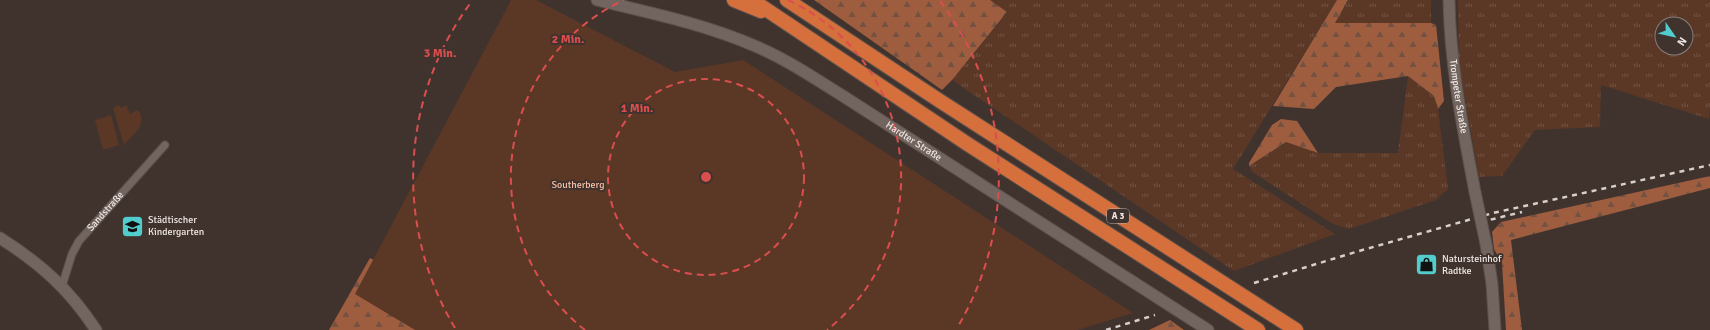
<svg xmlns="http://www.w3.org/2000/svg" width="1710" height="330" font-family="Signika,sans-serif">
	<style>
		.grass { fill: url(#grass-tufts); fill-rule: evenodd }
		.forest { fill: url(#forest-firs) }
		.green { fill: #5b3726 }
		.lines { fill: none; stroke-linecap: round; stroke-linejoin: round }
		.street-casing { stroke: #5b504c; stroke-width: 9 }
		.secondary-casing { stroke: #5b504c; stroke-width: 13 }
		.highway-casing { stroke: #5b504c; stroke-width: 16 }
		.street { stroke: #72645e; stroke-width: 7 }
		.secondary { stroke: #72645e; stroke-width: 11 }
		.highway { stroke: #d56f3c; stroke-width: 14 }
		.rail { stroke: #d7cfcb; stroke-width: 2.5; stroke-dasharray: 5 5; stroke-linecap: butt }
		.secondary-bridge-casing { stroke: #5b504c; stroke-width: 13; stroke-linecap: butt }
		.secondary-bridge { stroke: #72645e; stroke-width: 11 }
		.ring { fill: none; stroke: #db4e4e; stroke-width: 2; stroke-dasharray: 7 5 }
		.labels { text-anchor: middle; dominant-baseline: central; stroke-width: 4; stroke-linejoin: round; paint-order: stroke }
		.shield { fill: #40332e; stroke: #bbb2ae; stroke-width: 1 }
		.shield-label { font-size: 9px; font-weight: bold; fill: #f0e8e5 }
		.street-label { font-size: 10px; fill: #f0e8e5; stroke: #40332e }
		.park-label { font-size: 10px; fill: #f9bfa5; stroke: #40332e }
		.poi-label { font-size: 10px; fill: #f0e8e5; stroke: #40332e; text-anchor: start }
		.centre { fill: #db4e4e; stroke: #40332e; stroke-width: 2 }
		.ring-label { font-size: 12px; text-anchor: middle; font-weight: bold; fill: #db4e4e; stroke: #40332e; stroke-width: 4; stroke-linejoin: round; paint-order: stroke }
	</style>
	<defs>
		<pattern id="grass-tufts" width="24" height="20" patternUnits="userSpaceOnUse"><rect width="24" height="20" fill="#5b3726"/><path d="M3 7l-1-3M5 7V3M7 7l1-3M15 17l-1-3M17 17v-4M19 17l1-3" fill="none" stroke="#735445"/></pattern>
		<pattern id="forest-firs" width="22" height="20" patternUnits="userSpaceOnUse"><rect width="22" height="20" fill="#9e5d3e"/><path d="M5 1l3.5 6h-7zM16 11l3.5 6h-7z" fill="#735242"/></pattern>
	</defs>
	<rect width="100%" height="100%" fill="#40332e"/>
	<path class="grass" d="M990 0H1337L1233 169 1335 234 1234 271 952 80 1007 13Z
		M1348 0H1431V23H1334Z
		M1458 0H1710V106L1709 119 1601 85 1600 127 1535 130 1502 176 1479 177 1459 65ZM1662 24H1686V48H1662Z
		M1408 76 1434 96 1438 109 1448 189 1436 200 1349 229 1333 224 1252 172 1249 166 1286 142 1318 153H1398Z"/>
	<path class="forest" d="M814 0H990L1007 12 952 80 942 90Z
		M1337 0H1348L1335 23H1431L1436 25 1444 101 1438 109 1434 96 1408 76 1336 87 1314 109 1273 106Z
		M1281 119 1297 121 1318 153 1286 142 1249 166V163L1272 125Z
		M1710 176V188L1511 240 1522 330H1506L1502 263 1494 249 1492 232 1501 222Z
		M370 258 509 330H329Z
		M1170 320 1184 330H1149Z"/>
	<path class="green" d="M511 0H536L675 72 743 60 1133 313 1078 330H415L355 294Z
		M119 105 121 108 126 105 130 114 138 110C149 124 133 135 124 145L113 108Z
		M111 115 119 145 103 150 95 120Z"/>
	<g class="lines">
		<defs>
			<g id="street">
				<path id="s1" d="M62 286 72 254 79 241 165 145"/>
			</g>
			<g id="secondary">
				<path id="s2" d="M597 0C651 13 704 24 755 46 786 59 814 78 843 96L1208 330"/>
				<path id="s3" d="M1449 0C1450 65 1463 129 1475 192"/>
				<path d="M0 238C41 264 69 289 96 330"/>
				<path d="M1486 244 1492 284 1495 330"/>
			</g>
			<path id="highway" d="M734 0 761 11
				M752 0 969 145 1258 330
				M787 0 940 101 1296 330"/>
		</defs>
		<use href="#street" class="street-casing"/>
		<use href="#secondary" class="secondary-casing"/>
		<use href="#highway" class="highway-casing"/>
		<use href="#street" class="street"/>
		<use href="#secondary" class="secondary"/>
		<use href="#highway" class="highway"/>
		<path class="rail" d="M1481 222 1522 212
			M1254 283 1359 251 1493 213 1710 165
			M1106 330 1155 315"/>
		<defs>
			<path id="secondary-bridge" d="M1475 192 1486 244"/>
		</defs>
		<use href="#secondary-bridge" class="secondary-bridge-casing"/>
		<use href="#secondary-bridge" class="secondary-bridge"/>
	</g>
	<g class="ring">
		<circle cx="706" cy="177" r="98"/>
		<path d="M585 330A195 195 0 0 1 624 0M788 0A195 195 0 0 1 827 330"/>
		<path d="M455 328A293 293 0 0 1 472 1M940 1A293 293 0 0 1 957 328"/>
	</g>
	<defs>
		<symbol id="school-square" viewBox="-11 -11 22 22"><rect x="-9" y="-9" width="18" height="18" rx="4" fill="#52cdcd" stroke="#40332e"/><path d="M0-5L7-2L0 1L-7-2ZM-4 1L0 2.5L4 1V4Q0 6-4 4Z" fill="#111"/></symbol>
		<symbol id="shop-square" viewBox="-11 -11 22 22"><rect x="-9" y="-9" width="18" height="18" rx="4" fill="#52cdcd" stroke="#40332e"/><path d="M-5-2.5h2.3a2.7 3.5 0 0 1 5.4 0H5L5.5 6h-11ZM-1.5-2.5h3a1.5 2.3 0 0 0-3 0Z" fill="#111"/></symbol>
	</defs>
	<g fill-rule="evenodd">
		<use href="#school-square" x="120" y="214" width="25" height="25"/>
		<use href="#shop-square" x="1414" y="252" width="25" height="25"/>
	</g>
	<g class="labels">
		<rect class="shield" x="1107" y="209" width="22" height="14" rx="3"/>
		<g class="shield-label">
			<text x="1118" y="216">A 3</text>
		</g>
		<g class="street-label">
			<text stroke="none"><textPath href="#s3" startOffset="97">Trompeter Straße</textPath></text>
			<text stroke="none"><textPath href="#s2" startOffset="350">Hardter Straße</textPath></text>
			<text stroke="none"><textPath href="#s1" startOffset="88">Sandstraße</textPath></text>
		</g>
		<g class="park-label">
			<text x="578" y="185">Southerberg</text>
		</g>
		<g class="poi-label">
			<text x="148" y="220">Städtischer<tspan x="148" dy="12">Kindergarten</tspan></text>
			<text x="1442" y="259">Natursteinhof<tspan x="1442" dy="12">Radtke</tspan></text>
		</g>
	</g>
	<circle cx="706" cy="177" r="6" class="centre"/>
	<g class="ring-label">
		<text x="568" y="43">2 Min.</text>
		<text x="440" y="57">3 Min.</text>
		<text x="637" y="112">1 Min.</text>
	</g>
	<g transform="translate(1674 36) rotate(124)"><circle r="19" fill="#40332e" stroke="#867b77"/>
	<path d="M0-3L7 15L0 10L-7 15Z" fill="#52cdcd"/>
	<text y="-6" font-size="11" font-weight="bold" text-anchor="middle" fill="#f0e8e5">N</text>
	</g>
</svg>
